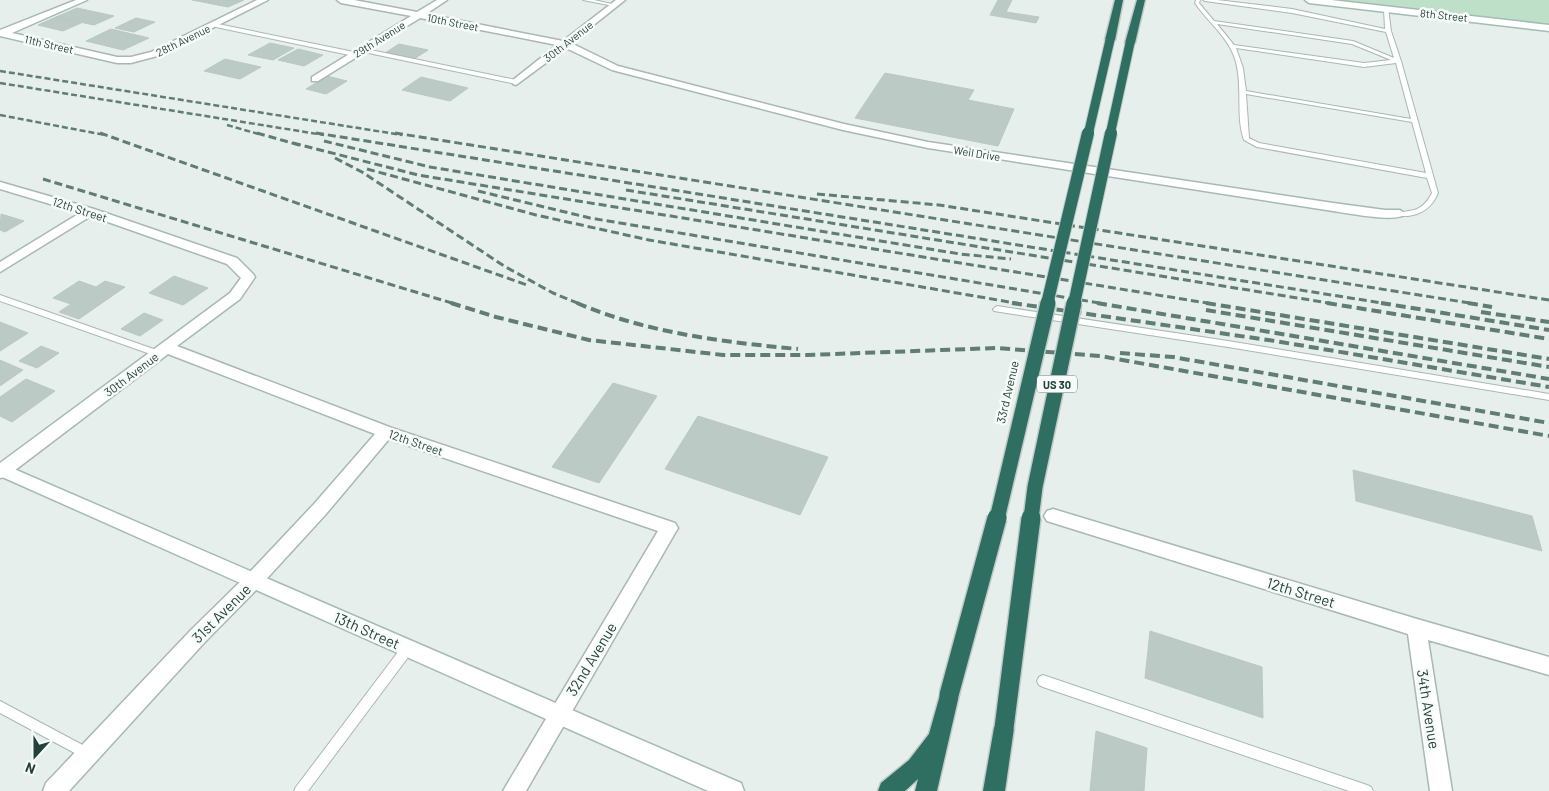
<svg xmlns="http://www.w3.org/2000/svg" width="1549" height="791" font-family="Barlow,sans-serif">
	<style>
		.green { fill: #bfe0c8 }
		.building { fill: #bbcac4; stroke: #b8c9c2 }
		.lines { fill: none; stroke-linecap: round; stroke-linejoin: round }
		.lane-casing { stroke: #a8b8b2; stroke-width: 2 }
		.street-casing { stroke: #a8b8b2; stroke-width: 3 }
		.secondary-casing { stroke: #a4bbb3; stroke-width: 3 }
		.highway-casing { stroke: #c2cac8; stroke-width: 3 }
		.lane { fill: #fff; fill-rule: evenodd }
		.street { fill: #fff; fill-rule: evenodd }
		.secondary { fill: #fff; fill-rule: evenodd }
		.highway { fill: #2f6f62; fill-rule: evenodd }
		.rail-far2 { stroke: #5f7d75; stroke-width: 2.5; stroke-dasharray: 6 3; stroke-linecap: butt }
		.rail-far1 { stroke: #5f7d75; stroke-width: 3; stroke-dasharray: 8 4; stroke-linecap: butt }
		.rail { stroke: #5f7d75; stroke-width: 4; stroke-dasharray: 10 5; stroke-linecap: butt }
		.highway-bridge-far3-casing { stroke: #c2cac8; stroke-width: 11; stroke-linecap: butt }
		.highway-bridge-far2-casing { stroke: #c2cac8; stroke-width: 14; stroke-linecap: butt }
		.highway-bridge-far1-casing { stroke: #c2cac8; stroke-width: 18; stroke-linecap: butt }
		.highway-bridge-casing { stroke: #c2cac8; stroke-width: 22; stroke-linecap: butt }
		.highway-bridge-far3 { stroke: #2f6f62; stroke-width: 9 }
		.highway-bridge-far2 { stroke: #2f6f62; stroke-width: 12 }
		.highway-bridge-far1 { stroke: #2f6f62; stroke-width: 15 }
		.highway-bridge { stroke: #2f6f62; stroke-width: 19 }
		.labels { text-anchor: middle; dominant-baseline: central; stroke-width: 5; stroke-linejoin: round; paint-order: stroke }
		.far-street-label { font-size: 11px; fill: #24423a; stroke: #f7fbf9 }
		.shield { fill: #f7fbf9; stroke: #637a73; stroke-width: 1 }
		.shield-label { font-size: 11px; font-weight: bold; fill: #24423a }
		.street-label { font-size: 12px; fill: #24423a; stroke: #f7fbf9 }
		.near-street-label { font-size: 15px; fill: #24423a; stroke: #f7fbf9 }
	</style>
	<rect width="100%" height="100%" fill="#e6efeb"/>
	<path class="green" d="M1309 0H1549V28Z"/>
	<path class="building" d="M192 0H244L228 7Z
		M998 0H1012L1006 12 1039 17 1036 23 990 15Z
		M77 8 114 16 94 25 56 17Z
		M56 17 81 23 63 31 38 25Z
		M136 18 155 22 134 32 115 28Z
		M111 29 149 38 123 50 86 41Z
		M270 43 294 48 273 60 248 55Z
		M399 44 428 50 414 59 385 53Z
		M298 49 323 55 304 66 278 60Z
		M225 59 261 67 240 79 204 71Z
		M885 73 974 90 968 100 1014 109 998 146 855 118Z
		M327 76 347 81 326 94 306 89Z
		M421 77 468 88 450 101 402 90Z
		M1 214 24 221 5 232 0 230Z
		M174 276 208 288 183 305 149 293Z
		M79 281 96 287 105 281 125 287 79 319 59 312 71 304 53 298Z
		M144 313 163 320 140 336 121 329Z
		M0 322 28 333 0 351Z
		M41 346 59 353 37 368 19 361Z
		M0 360 23 370 0 386Z
		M26 379 55 391 12 422 0 416V397Z
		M613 383 657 396 599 483 552 467Z
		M698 416 828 457 800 515 665 469Z
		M1353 470 1532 516 1542 551 1356 501Z
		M1150 631 1262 667 1263 718 1145 678Z
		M1096 731 1147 748 1144 791H1090Z"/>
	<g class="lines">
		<defs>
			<path id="lane" d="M583 0H594L616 5 614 6Z
				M1196 0H1200L1199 3 1214 21 1353 41 1394 58 1386 32 1292 13 1205 1 1203 0H1217L1292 9 1385 29 1384 9 1388 8 1391 31 1401 61 1438 193C1432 207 1423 214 1408 216 1403 216 1400 216 1397 214 1401 212 1404 212 1409 211 1420 210 1427 203 1432 193L1427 178 1257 147 1244 140C1235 115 1244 84 1234 56 1226 35 1207 21 1195 3ZM1217 24 1352 44 1391 60 1364 63 1234 45ZM1236 48 1364 67 1396 63 1411 119 1246 91 1243 68ZM1246 94 1412 122 1426 173 1259 143 1249 138Z
				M213 23 354 52 357 54 354 56 211 26 210 25Z
				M361 48 516 80 519 82 516 84 359 51V49Z
				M0 295 162 352 163 354 159 357 156 356 0 301Z
				M997 306 1228 341 1549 394V400L1228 347 994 311 993 309Z
				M408 643 412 644 414 648 412 652 308 791H294L296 787 404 644Z
				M1043 675 1367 785 1371 787 1373 791H1349L1043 687 1039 685 1037 681 1039 677Z
				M0 701 92 750 94 754 92 758 88 760 84 758 0 713Z"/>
			<path id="street" d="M76 0H87L12 33 117 57H131L151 52 257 0H268L157 56 131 63H117L0 36V30Z
				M337 0H354L417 12 437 0H447L426 14 563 41 616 0H625L571 43 618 66 844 124 928 142 1333 203 1385 210H1400L1406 214C1397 223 1347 213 1333 211L928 148 843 130 612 70 566 48 516 85 513 84V80L557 45 420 18 318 81H312V77L411 16 341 3Z
				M0 182 94 209 237 258 253 274 255 277 253 280 240 299 177 346 392 428 675 523 678 528 675 533 526 791H503L658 531 389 439 326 514 260 586 204 643 69 791H43L46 783 190 631 248 574 314 504 375 434 168 354 6 477 0 478V463L230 293 241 278 227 264 91 216 0 272V262L80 213 0 189Z
				M1053 509 1417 619 1549 657V675L1428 640 1452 791H1430L1408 634 1047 521 1044 516 1047 511Z"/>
			<path id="secondary" d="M1305 0H1331L1549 25V31L1309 3Z
				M0 463 741 783 744 791H708L0 476Z"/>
			<path id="highway" d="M1115 0H1123L1115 40 1110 43 1105 40Z
				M1137 0H1145L1135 43 1130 46 1125 43Z
				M949 685 956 688 959 695 937 791H915L918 779 905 791H878L881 783 909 760 929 734 942 688Z
				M1004 718 1011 721 1014 728 1005 791H983L994 728 997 721Z"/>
		</defs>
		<use href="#lane" class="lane-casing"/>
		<use href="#street" class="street-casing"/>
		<use href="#secondary" class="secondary-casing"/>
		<use href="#highway" class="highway-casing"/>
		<use href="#lane" class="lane"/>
		<use href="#street" class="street"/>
		<use href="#secondary" class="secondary"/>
		<use href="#highway" class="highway"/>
		<path class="rail-far2" d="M0 71 402 135
			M0 83 324 135
			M0 115 105 135
			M227 125 262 135"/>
		<path class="rail-far1" d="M100 133 527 285
			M257 133 299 145
			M316 133 1388 304
			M395 133 1476 304
			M324 141 430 167 960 254 1011 259
			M293 143 418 175 1213 304
			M335 158 362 172 504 266 553 293 580 304
			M367 169 536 215 649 240 1021 304
			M43 179 455 304
			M626 190 1335 304
			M478 191 590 218 1105 304
			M817 194 939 205 1549 300"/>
		<path class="rail" d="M451 303 496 317 589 340 723 355H807L997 348 1100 356 1549 436
			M577 303C647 333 723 342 798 349
			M1012 303 1275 341 1549 387
			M1097 303 1549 379
			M1206 303 1549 359
			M1327 303 1549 339
			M1381 303 1549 330
			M1468 303 1492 307
			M1206 310 1549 367
			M1481 312 1549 322
			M1120 353 1173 357 1549 423"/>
		<defs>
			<path id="highway-bridge-far3" d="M1088 135 1110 40
				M1110 135 1130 43"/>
			<path id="highway-bridge-far2" d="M1047 304 1088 133
				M1074 304 1111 133"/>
			<path id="highway-bridge-far1" d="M997 519 1048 303
				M1031 519 1035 487 1074 303"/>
			<path id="highway-bridge" d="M949 695 997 518
				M1004 728 1031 518"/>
		</defs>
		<use href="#highway-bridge-far3" class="highway-bridge-far3-casing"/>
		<use href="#highway-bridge-far2" class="highway-bridge-far2-casing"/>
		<use href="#highway-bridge-far1" class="highway-bridge-far1-casing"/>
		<use href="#highway-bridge" class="highway-bridge-casing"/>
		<use href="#highway-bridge-far3" class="highway-bridge-far3"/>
		<use href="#highway-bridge-far2" class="highway-bridge-far2"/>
		<use href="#highway-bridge-far1" class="highway-bridge-far1"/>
		<use href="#highway-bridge" class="highway-bridge"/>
	</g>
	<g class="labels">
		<g class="far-street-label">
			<text transform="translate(1444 15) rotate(6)">8th Street</text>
			<text transform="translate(453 22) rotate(11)">10th Street</text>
			<text transform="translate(379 39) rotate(-32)">29th Avenue</text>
			<text transform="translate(183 40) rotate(-26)">28th Avenue</text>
			<text transform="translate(568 41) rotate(-38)">30th Avenue</text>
			<text transform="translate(49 44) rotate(13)">11th Street</text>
			<text transform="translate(977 153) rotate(9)">Weil Drive</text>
		</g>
		<rect class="shield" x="1037" y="375.5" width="40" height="17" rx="4"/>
		<g class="shield-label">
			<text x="1057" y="384">US 30</text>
		</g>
		<g class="street-label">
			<text transform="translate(80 209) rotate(18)">12th Street</text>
			<text transform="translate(131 374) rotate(-37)">30th Avenue</text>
			<text transform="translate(1007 392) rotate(-77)">33rd Avenue</text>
			<text transform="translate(416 442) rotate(19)">12th Street</text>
		</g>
		<g class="near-street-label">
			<text transform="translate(1301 592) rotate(17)">12th Street</text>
			<text transform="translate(221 613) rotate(-45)">31st Avenue</text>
			<text transform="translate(367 630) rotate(24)">13th Street</text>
			<text transform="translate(591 659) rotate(-59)">32nd Avenue</text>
			<text transform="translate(1429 709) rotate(81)">34th Avenue</text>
		</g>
	</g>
	<g transform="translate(35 756) rotate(201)" stroke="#f7fbf9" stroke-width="4" paint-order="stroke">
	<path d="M0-4L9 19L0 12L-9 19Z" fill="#24423a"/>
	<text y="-8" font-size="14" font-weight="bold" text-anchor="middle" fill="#24423a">N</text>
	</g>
</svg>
